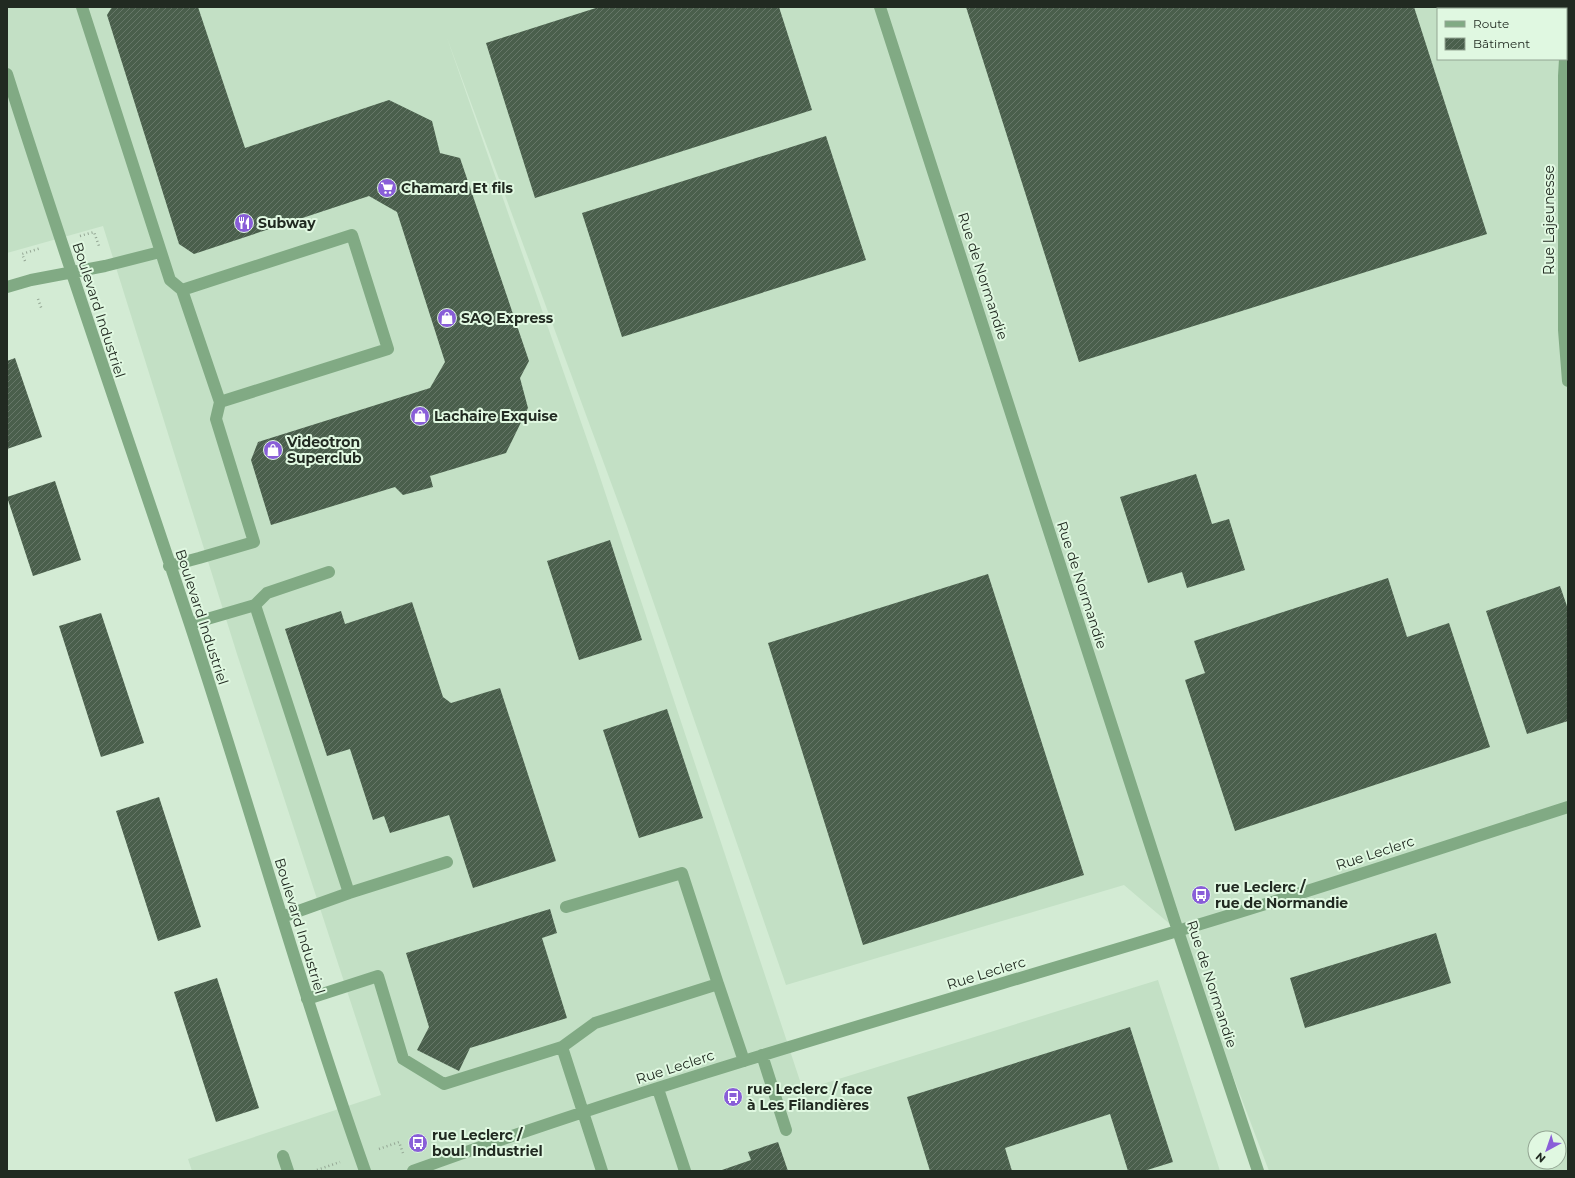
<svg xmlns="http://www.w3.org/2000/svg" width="1575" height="1178" font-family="Montserrat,sans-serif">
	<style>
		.built { fill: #c3e0c5; fill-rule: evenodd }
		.building { fill: url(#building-hatch) }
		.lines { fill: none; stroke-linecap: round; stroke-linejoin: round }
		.path { stroke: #94a694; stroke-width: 2.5; stroke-dasharray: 1 3; stroke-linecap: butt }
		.minor { stroke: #81aa84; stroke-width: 12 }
		.labels { text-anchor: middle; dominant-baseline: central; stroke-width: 4; stroke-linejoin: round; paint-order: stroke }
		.poi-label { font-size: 14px; font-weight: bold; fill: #212a21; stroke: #e0f8e1; text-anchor: start }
		.street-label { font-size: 14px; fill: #212a21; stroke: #e0f8e1 }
	</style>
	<defs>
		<pattern id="building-hatch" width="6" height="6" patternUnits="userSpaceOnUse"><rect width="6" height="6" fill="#4a5f4c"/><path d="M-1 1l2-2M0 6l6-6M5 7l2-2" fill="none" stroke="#667768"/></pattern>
	</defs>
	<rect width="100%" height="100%" fill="#d3ebd4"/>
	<path class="built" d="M7 7H1568V1171H1269L1178 931 1124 885 786 985 627 526 447 38 596 465 803 1090 1158 980 1220 1171H192L188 1159 381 1095 237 654 103 226 7 253ZM1438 9H1566V59H1438ZM1535 1138H1559V1162H1535Z"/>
	<path class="building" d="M112 7H198L245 148 389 100 432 121 440 153 460 158 529 361 520 378 528 408 506 453 430 476 433 487 403 495 395 487 271 525 251 460 258 442 430 388 445 362 397 212 369 196 194 254 179 244 107 15Z
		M599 7H779L812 110 535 198 486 43Z
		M966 7H1414L1487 234 1079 362Z
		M826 136 866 260 622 337 582 213Z
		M15 358 42 437 7 449V361Z
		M1196 474 1212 524 1229 519 1245 570 1187 588 1182 572 1148 583 1120 497Z
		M55 481 81 560 33 576 7 497Z
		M610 540 642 640 579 660 547 561Z
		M988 574 1084 875 863 945 768 643Z
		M1388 578 1407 637 1449 623 1490 747 1235 831 1185 680 1205 673 1194 641Z
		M1560 586 1568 609V721L1527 734 1486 611Z
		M412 602 443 697 451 703 500 688 556 861 473 888 449 815 390 833 384 816 373 820 350 749 327 756 285 629 341 611 345 624Z
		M101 613 144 743 101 757 59 626Z
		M667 709 703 818 639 838 603 730Z
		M159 797 201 927 158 941 116 811Z
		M550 909 557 933 542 938 567 1018 470 1048 459 1071 417 1050 429 1027 406 953Z
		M1436 933 1451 983 1305 1028 1290 978Z
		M217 978 259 1108 216 1122 174 992Z
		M1130 1027 1173 1162 1144 1171H1128L1110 1114 1005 1148 1012 1171H930L907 1097Z
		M778 1142 788 1171H719L751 1160 748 1152Z"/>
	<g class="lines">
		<path class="path" d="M80 236 94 232 99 246
			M25 261 22 254 41 248
			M38 299 42 310
			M379 1149 399 1142 403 1153
			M317 1170 340 1162"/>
		<path class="minor" d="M82 7 170 280 182 290 220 402 216 419 254 542 199 558 169 566
			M880 7 1178 931 1258 1171
			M1566 45 1568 41
			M1565 59 1564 76V330L1568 381
			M7 74C65 258 129 441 190 624 250 806 301 990 365 1171
			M7 287 31 280 105 266 160 252
			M182 290 352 235 388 349 220 402
			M255 605 349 893 282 917
			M190 624 255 605 267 593 329 572
			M349 893 447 862
			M566 907 682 873 718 984
			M307 999 378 976 403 1059 444 1084 562 1047 602 1171
			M562 1047 595 1023 718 984 744 1061
			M762 1055 786 1130
			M658 1089 685 1171
			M283 1156 288 1171
			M413 1171C663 1080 919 1009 1174 932 1306 893 1437 849 1568 807"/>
	</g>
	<defs>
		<symbol id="supermarket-disc" viewBox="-11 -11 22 22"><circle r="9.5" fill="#895ed8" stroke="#e0f8e1"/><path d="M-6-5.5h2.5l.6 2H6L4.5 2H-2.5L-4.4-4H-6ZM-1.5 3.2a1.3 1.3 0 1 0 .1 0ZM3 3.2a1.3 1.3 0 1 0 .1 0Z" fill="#fff"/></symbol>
		<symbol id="restaurant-disc" viewBox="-11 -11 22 22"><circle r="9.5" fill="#895ed8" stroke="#e0f8e1"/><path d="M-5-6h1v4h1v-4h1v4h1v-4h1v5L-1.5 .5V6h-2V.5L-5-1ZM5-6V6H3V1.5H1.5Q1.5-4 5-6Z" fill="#fff"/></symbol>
		<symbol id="shop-disc" viewBox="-11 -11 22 22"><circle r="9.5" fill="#895ed8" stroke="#e0f8e1"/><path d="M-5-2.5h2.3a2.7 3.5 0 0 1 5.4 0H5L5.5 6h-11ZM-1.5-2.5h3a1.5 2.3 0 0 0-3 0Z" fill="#fff"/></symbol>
		<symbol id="bus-disc" viewBox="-11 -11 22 22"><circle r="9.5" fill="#895ed8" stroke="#e0f8e1"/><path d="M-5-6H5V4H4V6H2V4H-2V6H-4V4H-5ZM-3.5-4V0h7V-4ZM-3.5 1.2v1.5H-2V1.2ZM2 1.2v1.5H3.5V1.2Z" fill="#fff"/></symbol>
	</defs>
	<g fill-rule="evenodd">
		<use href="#supermarket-disc" x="376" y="177" width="22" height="22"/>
		<use href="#restaurant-disc" x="233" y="212" width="22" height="22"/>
		<use href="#shop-disc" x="436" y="307" width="22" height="22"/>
		<use href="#shop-disc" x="409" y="405" width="22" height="22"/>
		<use href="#shop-disc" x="262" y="439" width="22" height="22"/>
		<use href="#bus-disc" x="1190" y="884" width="22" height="22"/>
		<use href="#bus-disc" x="722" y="1086" width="22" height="22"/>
		<use href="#bus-disc" x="407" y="1132" width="22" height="22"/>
	</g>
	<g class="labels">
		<g class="poi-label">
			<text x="401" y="188">Chamard Et fils</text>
			<text x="258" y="223">Subway</text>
			<text x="461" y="318">SAQ Express</text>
			<text x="434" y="416">Lachaire Exquise</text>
			<text x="287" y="442">Videotron<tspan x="287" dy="16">Superclub</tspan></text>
			<text x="1215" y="887">rue Leclerc /<tspan x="1215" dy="16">rue de Normandie</tspan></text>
			<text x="747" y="1089">rue Leclerc / face<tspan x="747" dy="16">à Les Filandières</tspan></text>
			<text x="432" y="1135">rue Leclerc /<tspan x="432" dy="16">boul. Industriel</tspan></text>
		</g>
		<g class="street-label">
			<text transform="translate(1549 220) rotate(-90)">Rue Lajeunesse</text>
			<text transform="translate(983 276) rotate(72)">Rue de Normandie</text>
			<text transform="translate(99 310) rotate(72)">Boulevard Industriel</text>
			<text transform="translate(1082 585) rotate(72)">Rue de Normandie</text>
			<text transform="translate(202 617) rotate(72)">Boulevard Industriel</text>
			<text transform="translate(1375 853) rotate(-18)">Rue Leclerc</text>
			<text transform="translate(300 926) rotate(73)">Boulevard Industriel</text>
			<text transform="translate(986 973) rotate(-17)">Rue Leclerc</text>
			<text transform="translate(1212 984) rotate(72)">Rue de Normandie</text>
			<text transform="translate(675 1067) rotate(-18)">Rue Leclerc</text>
		</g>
	</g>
	<rect width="1575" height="1178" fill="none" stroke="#212a21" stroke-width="16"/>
	<rect x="1437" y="8" width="130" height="52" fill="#e0f8e1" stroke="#94a694"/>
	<rect x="1445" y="21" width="20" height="6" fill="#81aa84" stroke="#94a694"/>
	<text x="1473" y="28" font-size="12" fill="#212a21">Route</text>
	<rect x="1445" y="38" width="20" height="12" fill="url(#building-hatch)" stroke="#94a694"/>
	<text x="1473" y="48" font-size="12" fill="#212a21">Bâtiment</text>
	<g transform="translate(1547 1150) rotate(220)"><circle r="19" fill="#e0f8e1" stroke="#94a694"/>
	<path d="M0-3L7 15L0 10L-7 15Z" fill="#895ed8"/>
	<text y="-6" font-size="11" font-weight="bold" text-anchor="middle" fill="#212a21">N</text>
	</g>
</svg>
